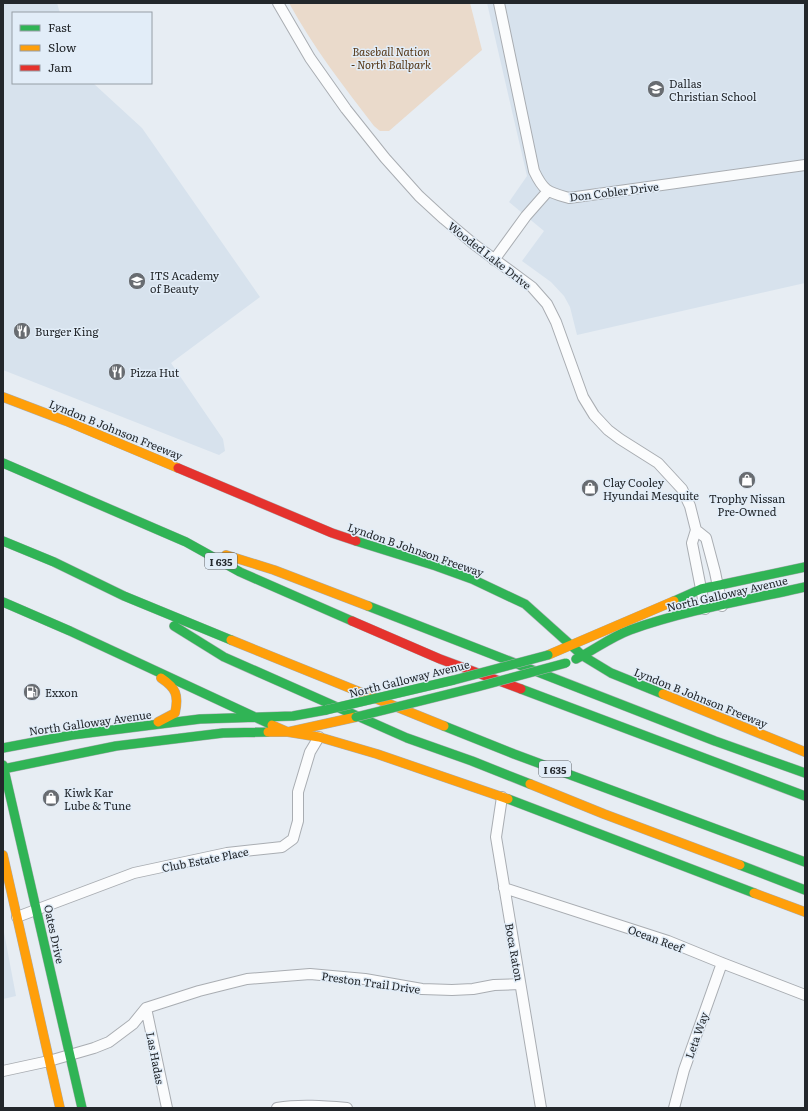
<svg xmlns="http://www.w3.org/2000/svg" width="808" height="1111" font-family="Literata,serif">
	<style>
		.built { fill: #d7e2ed }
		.green { fill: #eadacb }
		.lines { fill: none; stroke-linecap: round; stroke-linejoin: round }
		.street-casing { stroke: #a9adb2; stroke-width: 12 }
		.fast-casing { stroke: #a9adb2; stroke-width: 10 }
		.slow-casing { stroke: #a9adb2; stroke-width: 10 }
		.jam-casing { stroke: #a9adb2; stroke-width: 10 }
		.street { stroke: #fbfcfd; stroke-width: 10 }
		.fast { stroke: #30b455; stroke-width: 9 }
		.slow { stroke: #ff9f0a; stroke-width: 9 }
		.jam { stroke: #e5322d; stroke-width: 9 }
		.fast-bridge-casing { stroke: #a9adb2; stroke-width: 10; stroke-linecap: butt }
		.fast-bridge { stroke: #30b455; stroke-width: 9 }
		.labels { text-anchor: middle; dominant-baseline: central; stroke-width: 3; stroke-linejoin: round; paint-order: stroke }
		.shield { fill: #e2edf8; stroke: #5c6268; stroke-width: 1 }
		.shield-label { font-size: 10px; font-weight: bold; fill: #23272b }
		.park-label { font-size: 11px; font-style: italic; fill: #553716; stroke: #e2edf8 }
		.poi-label { font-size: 11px; fill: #23272b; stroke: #e2edf8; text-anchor: start }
		.street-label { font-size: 11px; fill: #23272b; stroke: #e2edf8 }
	</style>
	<rect width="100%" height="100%" fill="#e7edf3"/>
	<path class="built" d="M3 3H57L60 13H13V83H93L142 128 260 297 171 363 223 439 225 451 219 455 3 370Z
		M487 3H805V283L577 335 570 307 564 296 551 282 522 261 544 231 509 202 527 176Z
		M3 927 16 996 3 999Z"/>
	<path class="green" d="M289 3H470L482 50 389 131H380L374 126C344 87 313 47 289 3Z"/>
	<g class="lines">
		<defs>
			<path id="street" d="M278 3 310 58 346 109 385 158 419 196 444 219 475 245 532 287 547 304 556 322 583 397 594 415 608 430 620 439 658 463 682 489 690 506 696 530 706 538 715 572 722 606
				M499 3 534 171C544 192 548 192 569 198L805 165
				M494 260 526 216 548 191
				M696 530 692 543 705 609
				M502 797 496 837 541 1108
				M504 888 668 941 722 963 805 995
				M17 917 134 873 227 853 282 847 293 839 296 828 298 821V792L310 752 319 737
				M146 1008 167 1108
				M3 1071 49 1061 94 1048 109 1042 133 1024 146 1008 199 991 247 979 310 974 365 979 422 989 452 990 473 989 494 985 520 984
				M277 1108C300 1104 324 1106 347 1108
				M674 1108 684 1070 722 963"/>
			<path id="fast" d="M3 463 186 542 240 572 352 621
				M3 541 54 562 124 596 231 640
				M356 541 436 566 472 579 525 604 583 656 611 673 663 694
				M674 601 701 589 805 567
				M3 602 70 631 272 725
				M368 606 715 741 805 773
				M174 626 224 657 407 738 472 761 530 784
				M576 659C594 650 611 637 630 630 686 610 747 600 805 587
				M521 689 805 796
				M444 726 514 754 805 862
				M3 748 72 735 200 719 293 716 326 710
				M3 765 82 1108
				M3 769 116 746 223 733 268 732
				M508 799 754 893
				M740 865 805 890"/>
			<path id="slow" d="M3 397 66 421 178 468
				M226 555 274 570 368 606
				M231 640 444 726
				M548 655 674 601
				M663 694 805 752
				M158 722 175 713C179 695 176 688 161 678
				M272 725 288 732 319 737 377 754 508 799
				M268 732H288L356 717
				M530 784 604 814 740 865
				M3 855 60 1108
				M754 893 805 912"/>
			<path id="jam" d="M178 468 332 533 356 541
				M352 621 440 659 521 689"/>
		</defs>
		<use href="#street" class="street-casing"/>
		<use href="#fast" class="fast-casing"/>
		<use href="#slow" class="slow-casing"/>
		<use href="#jam" class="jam-casing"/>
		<use href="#street" class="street"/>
		<use href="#fast" class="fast"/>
		<use href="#slow" class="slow"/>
		<use href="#jam" class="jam"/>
		<defs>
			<path id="fast-bridge" d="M326 710 454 680 548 655
				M356 717 477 687 566 663"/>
		</defs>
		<use href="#fast-bridge" class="fast-bridge-casing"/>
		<use href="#fast-bridge" class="fast-bridge"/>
	</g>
	<defs>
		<symbol id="school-disc" viewBox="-11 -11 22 22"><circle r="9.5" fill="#686c71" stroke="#e2edf8"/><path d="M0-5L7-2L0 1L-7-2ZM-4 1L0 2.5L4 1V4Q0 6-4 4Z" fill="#fff"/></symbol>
		<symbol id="university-disc" viewBox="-11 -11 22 22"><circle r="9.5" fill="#686c71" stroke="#e2edf8"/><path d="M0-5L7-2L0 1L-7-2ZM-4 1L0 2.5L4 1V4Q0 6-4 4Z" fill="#fff"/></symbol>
		<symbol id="restaurant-disc" viewBox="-11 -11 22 22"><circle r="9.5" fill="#686c71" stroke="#e2edf8"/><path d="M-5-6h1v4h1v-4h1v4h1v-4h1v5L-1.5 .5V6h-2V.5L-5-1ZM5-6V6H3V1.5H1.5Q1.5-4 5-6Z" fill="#fff"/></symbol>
		<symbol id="shop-disc" viewBox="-11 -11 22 22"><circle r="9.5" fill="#686c71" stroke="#e2edf8"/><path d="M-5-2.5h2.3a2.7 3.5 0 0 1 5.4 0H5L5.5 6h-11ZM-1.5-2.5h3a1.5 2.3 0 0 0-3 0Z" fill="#fff"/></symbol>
		<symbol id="fuel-disc" viewBox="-11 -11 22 22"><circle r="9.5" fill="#686c71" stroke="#e2edf8"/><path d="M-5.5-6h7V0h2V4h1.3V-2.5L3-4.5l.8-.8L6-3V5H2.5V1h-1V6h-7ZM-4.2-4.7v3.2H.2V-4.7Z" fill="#fff"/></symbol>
	</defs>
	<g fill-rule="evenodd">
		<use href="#school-disc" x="646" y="79" width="20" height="20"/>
		<use href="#university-disc" x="127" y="271" width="20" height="20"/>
		<use href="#restaurant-disc" x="12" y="321" width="20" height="20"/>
		<use href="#restaurant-disc" x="107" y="362" width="20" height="20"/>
		<use href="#shop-disc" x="737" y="470" width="20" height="20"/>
		<use href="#shop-disc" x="580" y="478" width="20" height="20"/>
		<use href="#fuel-disc" x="22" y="682" width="20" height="20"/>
		<use href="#shop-disc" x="41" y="788" width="20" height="20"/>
	</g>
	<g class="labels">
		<g class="shield">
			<rect x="205" y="553" width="32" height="16" rx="3"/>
			<rect x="539" y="761" width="32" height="16" rx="3"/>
		</g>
		<g class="shield-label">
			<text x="221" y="561">I 635</text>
			<text x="555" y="769">I 635</text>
		</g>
		<g class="park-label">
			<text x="391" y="51">Baseball Nation<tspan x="391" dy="13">- North Ballpark</tspan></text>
		</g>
		<g class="poi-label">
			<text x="669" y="83">Dallas<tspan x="669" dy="13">Christian School</tspan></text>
			<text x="150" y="275">ITS Academy<tspan x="150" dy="13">of Beauty</tspan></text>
			<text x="35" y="331">Burger King</text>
			<text x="130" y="372">Pizza Hut</text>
			<text x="603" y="482">Clay Cooley<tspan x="603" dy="13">Hyundai Mesquite</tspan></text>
			<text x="747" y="498" text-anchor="middle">Trophy Nissan<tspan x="747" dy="13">Pre-Owned</tspan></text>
			<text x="45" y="692">Exxon</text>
			<text x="64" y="792">Kiwk Kar<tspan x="64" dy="13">Lube &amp; Tune</tspan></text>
		</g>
		<g class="street-label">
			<text transform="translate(614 191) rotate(-7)">Don Cobler Drive</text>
			<text transform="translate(490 255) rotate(38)">Wooded Lake Drive</text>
			<text transform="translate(116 429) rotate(22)">Lyndon B Johnson Freeway</text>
			<text transform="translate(416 549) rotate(19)">Lyndon B Johnson Freeway</text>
			<text transform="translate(727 593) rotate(-13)">North Galloway Avenue</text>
			<text transform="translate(409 678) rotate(-14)">North Galloway Avenue</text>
			<text transform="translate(701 697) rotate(22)">Lyndon B Johnson Freeway</text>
			<text transform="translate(90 722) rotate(-8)">North Galloway Avenue</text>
			<text transform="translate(205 859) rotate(-11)">Club Estate Place</text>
			<text transform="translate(55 934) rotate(78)">Oates Drive</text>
			<text transform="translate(656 938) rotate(20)">Ocean Reef</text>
			<text transform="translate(515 952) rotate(80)">Boca Raton</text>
			<text transform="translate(371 982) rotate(8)">Preston Trail Drive</text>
			<text transform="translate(696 1035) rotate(-71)">Leta Way</text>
			<text transform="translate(156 1058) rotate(79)">Las Hadas</text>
		</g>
	</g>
	<rect width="808" height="1111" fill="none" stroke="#23272b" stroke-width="8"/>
	<rect x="12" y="12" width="140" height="72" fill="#e2edf8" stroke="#969ea6"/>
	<rect x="20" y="25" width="20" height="6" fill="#30b455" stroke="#969ea6"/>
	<text x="48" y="32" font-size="12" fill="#23272b">Fast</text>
	<rect x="20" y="45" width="20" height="6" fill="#ff9f0a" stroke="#969ea6"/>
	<text x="48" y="52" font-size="12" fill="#23272b">Slow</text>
	<rect x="20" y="65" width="20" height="6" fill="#e5322d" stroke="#969ea6"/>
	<text x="48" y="72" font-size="12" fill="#23272b">Jam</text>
</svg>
